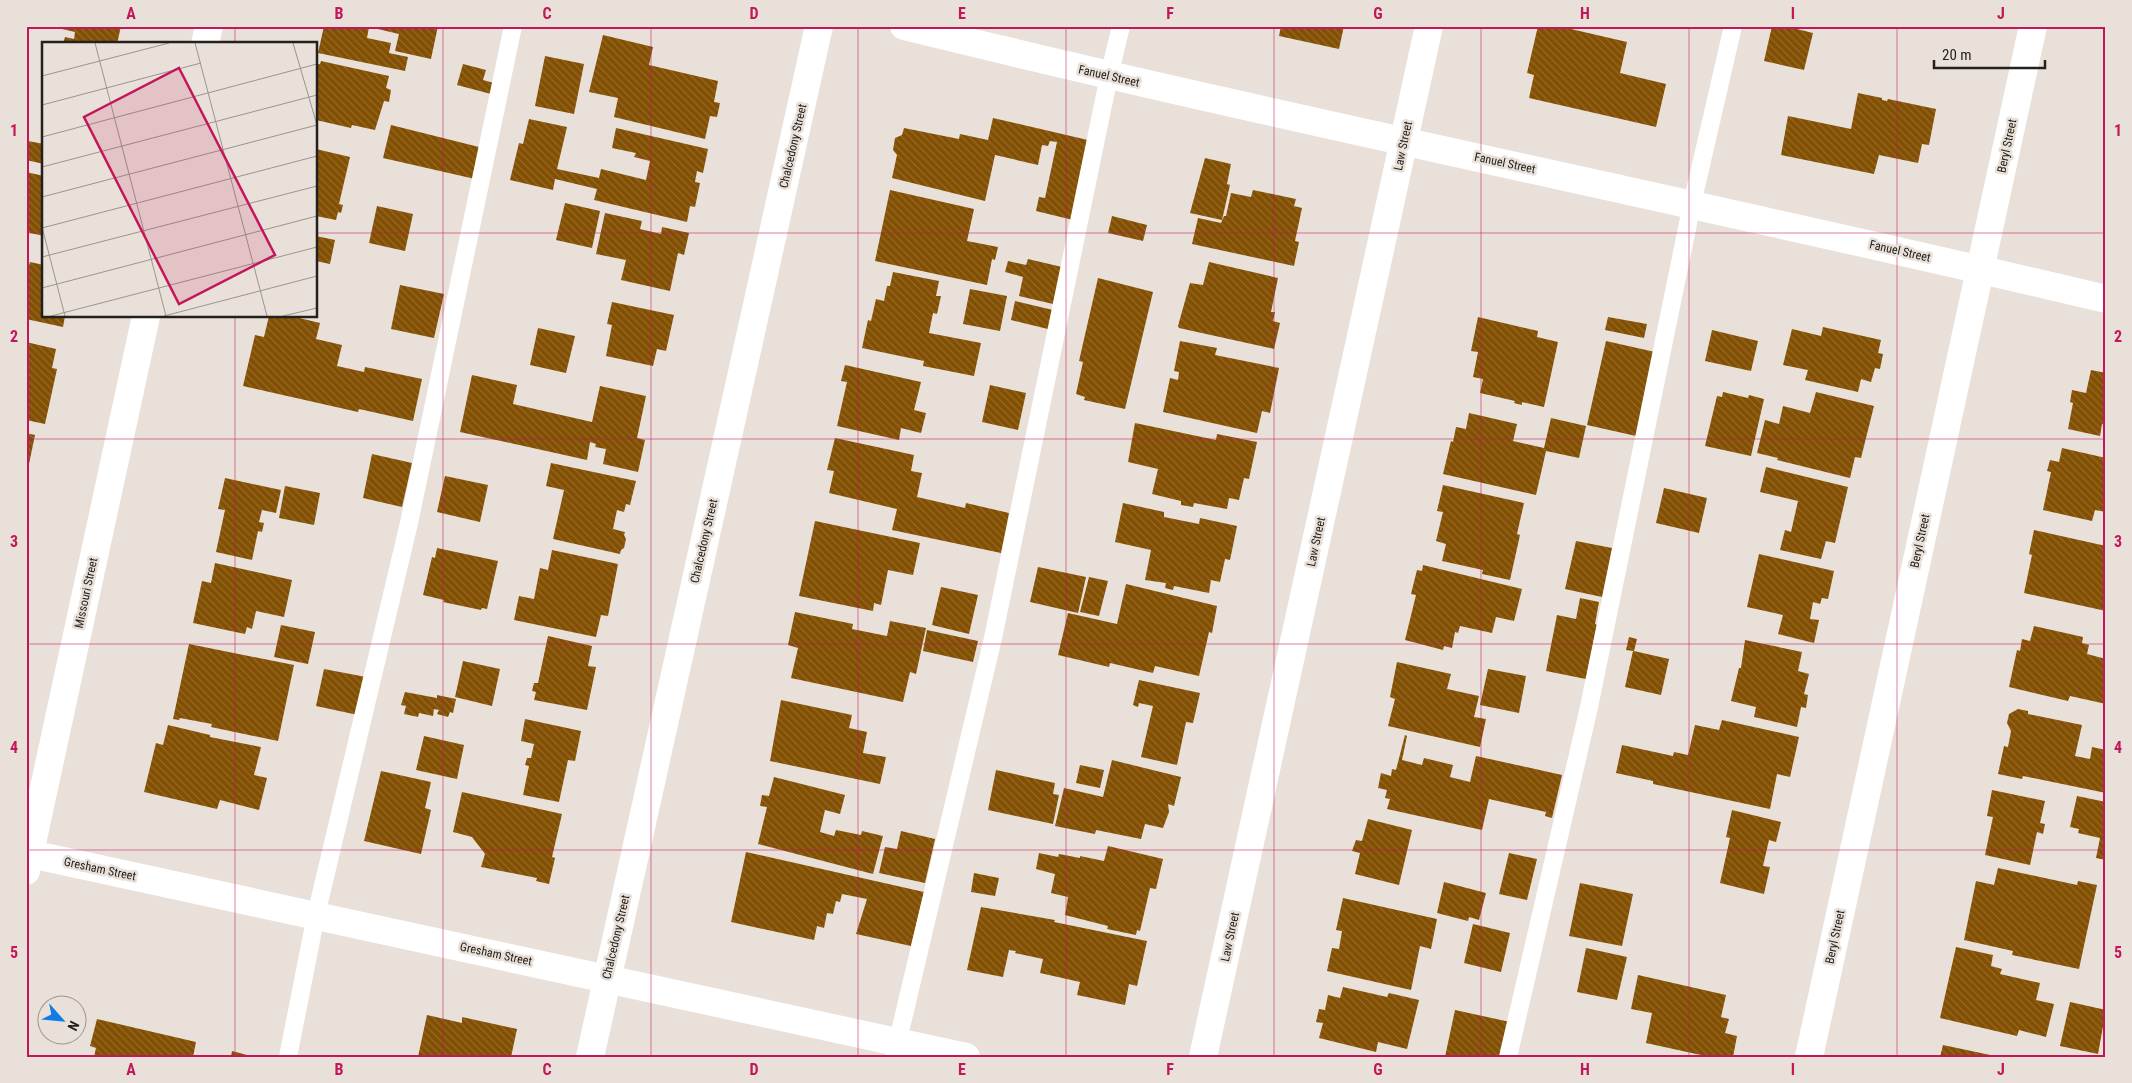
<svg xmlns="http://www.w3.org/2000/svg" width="2132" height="1083" font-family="'Roboto Condensed',sans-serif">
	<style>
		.building { fill: url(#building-back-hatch) }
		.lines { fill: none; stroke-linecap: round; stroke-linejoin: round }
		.service { stroke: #fff; stroke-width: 18 }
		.minor { stroke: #fff; stroke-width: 28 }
		.tertiary { stroke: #fff; stroke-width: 28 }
		.grid { fill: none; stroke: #c2185b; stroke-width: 1; stroke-opacity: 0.55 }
		.labels { text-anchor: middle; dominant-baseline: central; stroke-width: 5; stroke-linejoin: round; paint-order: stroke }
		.street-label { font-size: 12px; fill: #23201d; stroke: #e9e1d9 }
		.inset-road { fill: none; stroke: #9a948e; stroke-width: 1 }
		.view { fill: #c2185b; fill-opacity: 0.15; stroke: #c2185b; stroke-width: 2.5 }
		.inset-edge { fill: none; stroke: #23201d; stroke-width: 2.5 }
		.neatline { fill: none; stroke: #c2185b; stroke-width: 2 }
		.grid-label { font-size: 16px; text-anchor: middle; font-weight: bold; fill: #c2185b }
	</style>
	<defs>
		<pattern id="building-back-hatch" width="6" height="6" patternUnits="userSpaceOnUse" patternTransform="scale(1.25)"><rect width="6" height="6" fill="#834f00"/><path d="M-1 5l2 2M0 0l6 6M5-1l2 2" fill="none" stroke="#926a2f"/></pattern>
	</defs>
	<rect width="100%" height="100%" fill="#e9e1d9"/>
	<path class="building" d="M63 26H121L117 44H63L65 37 74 39 75 32 62 29Z
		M324 26H438L431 59 395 51 399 34 369 27 367 38 391 43 389 53 408 57 405 71 318 53Z
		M1281 26H1344L1339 49 1279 36Z
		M1538 26H1558L1627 42 1620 73 1666 84 1656 127 1529 98 1534 75 1527 73Z
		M1772 26H1785L1813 33 1804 70 1764 61Z
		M603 35 653 47 649 65 718 81 714 102 720 103 717 117 710 116 705 139 614 117 618 98 589 92Z
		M545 56 584 64 574 114 535 106Z
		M321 61 389 76 386 88 391 90 389 102 384 101 375 130 352 125 351 128 316 120V64H320Z
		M463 64 486 70 483 80 494 83 491 94 457 85Z
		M1858 93 1882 98V100L1887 101 1888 99 1936 109 1929 145 1922 144 1918 163 1879 155 1874 174 1781 155 1788 116 1851 129Z
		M993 118 1092 141 1073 220 1036 211 1039 197 1045 198 1057 142 1050 141 1048 146 1042 145 1038 165 995 155 985 201 892 178 897 155 893 150 895 138 902 135 904 128 959 139 960 134 988 140Z
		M529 119 567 127 557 169 599 178 601 169 646 180 650 161 634 157 636 153 612 148 616 128 708 149 703 173 697 171 695 182 700 183 695 207 690 206 687 222 594 200 597 189 555 179 553 190 510 180 519 143 523 144Z
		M391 125 483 148 475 179 383 158Z
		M28 141 44 144V164L26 160Z
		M316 149 350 157 339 204 343 205 341 213 338 212 336 220 316 216Z
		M1205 158 1231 164 1227 184 1230 185 1222 220 1190 213Z
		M26 172 44 176V236L26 232Z
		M890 190 974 209 967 241 998 247 995 260 992 259 987 285 875 261Z
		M1253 190 1296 199 1294 206 1302 208 1295 241 1299 242 1294 266 1192 244 1198 218 1221 223 1224 216H1226L1231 193 1251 197Z
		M565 203 600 211 592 248 556 240Z
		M377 206 413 214 405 251 369 243Z
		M605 213 642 221 640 229 661 234 662 227 689 233 684 255 678 253 670 291 621 280 626 260 596 254Z
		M1112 216 1147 225 1143 241 1108 233Z
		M316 236 335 240 330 264 316 261Z
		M1028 259 1062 267 1053 304 1019 296 1023 277 1005 272 1008 261 1026 265Z
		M30 262 44 265V316H65L63 327 26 319V277Z
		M1209 262 1278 278 1271 312H1275L1273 321 1280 323 1274 349 1179 328 1178 326 1190 283 1203 285Z
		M893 272 939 281 936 296H941L937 314 933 313 929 333 981 343 974 376 923 366 924 361 862 348 868 320 871 321 876 299 884 301 887 286H890Z
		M1098 278 1153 292 1125 409 1084 400 1085 397 1076 394 1083 362 1079 361Z
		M400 285 444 294 434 338 391 329Z
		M970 289 1007 296 1000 331 963 324Z
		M1015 301 1053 310 1048 329 1011 320Z
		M612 302 674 315 666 351 657 349 653 366 606 356 612 325 607 324Z
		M269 316H291L320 323 316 339 342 345 337 366 364 372 365 367 422 379 413 421 359 409 358 412 243 386 255 335 264 337Z
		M1478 317 1538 331 1537 337 1558 342 1544 407 1522 402V405L1514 403 1515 401 1480 393 1483 379 1473 377 1478 352 1471 351Z
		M1608 317 1647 324 1644 338 1605 330Z
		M1823 327 1881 340 1878 353 1883 354 1880 369 1875 368 1871 382 1861 379 1858 392 1805 380 1808 370 1783 365 1792 329 1821 336Z
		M538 328 575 336 566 373 530 365Z
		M1712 330 1758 341 1751 371 1705 361Z
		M1180 341 1217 348 1215 355 1279 368 1270 413 1262 411 1257 433 1163 412 1170 378 1178 380 1179 372 1174 371Z
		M1606 341 1655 352 1636 436 1587 425Z
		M26 342 56 349 52 368 57 369 45 424 26 420Z
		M845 365 921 382 914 410 926 413 921 433 901 428 899 440 837 426 847 382 841 381Z
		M2091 370 2106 373V425L2102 424 2100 436 2068 429 2073 403 2070 402 2072 390 2086 393Z
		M472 375 517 385 513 404 592 422 600 386 646 396 637 438 645 440 638 472 603 464 606 449 595 447 596 444 590 442 587 460 460 432Z
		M990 385 1026 393 1018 430 982 422Z
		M1723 392 1748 398 1749 395 1764 399 1751 456 1705 446 1717 396 1722 397Z
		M1816 392 1874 406 1861 458 1855 457 1850 478 1777 460 1778 458 1757 453 1765 420 1779 424 1783 406 1810 413Z
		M1469 413 1517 424 1513 441 1544 448 1551 418 1586 426 1579 458 1546 451 1536 495 1443 474 1451 441 1453 442 1456 427 1466 429Z
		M1135 423 1216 440 1217 434 1257 442 1249 479 1244 478 1239 500 1229 498 1227 509 1194 503 1193 507 1181 505V501L1152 494 1158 469 1128 462Z
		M26 433 35 435 29 464 26 463Z
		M835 438 914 455 911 471 922 473 917 497 965 508 966 503 1009 513 1001 553 892 530 897 509 829 493 834 471 827 470Z
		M2062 448 2106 458 2103 472H2106V512L2095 510 2092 521 2043 510 2051 472 2047 471 2050 460 2059 462Z
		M372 454 412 463 402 507 363 498Z
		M551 463 636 481 630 505 626 504 624 512 617 510 613 529 625 532 624 535 626 539 624 548 621 550 620 554 553 539 564 490 546 486Z
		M1766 467 1848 487 1835 543 1826 541 1821 559 1780 550 1785 530 1791 532 1798 501 1760 492Z
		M445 476 488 485 480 522 437 512Z
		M225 478 281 490 276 513 262 510 259 522 264 523 262 532 258 531 252 560 216 552 225 510 218 509Z
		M1443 485 1524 503 1517 534 1520 535 1510 580 1482 574 1483 570 1442 561 1446 544 1436 541 1443 512 1437 511Z
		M285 486 320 493 314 525 279 518Z
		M1664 488 1707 498 1699 533 1656 523Z
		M1123 503 1164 512V517L1199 524 1200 518 1237 526 1230 560 1225 559 1220 582 1211 580 1209 593 1174 586 1173 590 1165 588 1166 583 1145 580 1151 550 1115 542Z
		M815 521 920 543 913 575 888 570 881 605 874 603 873 611 799 596Z
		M2034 530 2106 546V611L2024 593 2032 555 2029 554Z
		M1576 541 1612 548 1602 597 1565 589Z
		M437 548 498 561 487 609 482 608 481 610 443 602 444 600 423 595 432 557 435 558Z
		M552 550 618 564 608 616 601 615 596 637 514 620 519 596 534 599 540 568 548 570Z
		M1759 554 1834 571 1828 599 1822 598 1820 604 1813 602 1810 619 1819 620 1814 643 1778 634 1783 615 1747 607Z
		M215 563 292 580 284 617 256 611 252 629 247 627 245 634 193 623 202 581 211 583Z
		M1423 565 1522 589 1514 621 1496 617 1492 633 1460 626 1458 633 1455 632 1452 648 1444 646 1443 650 1405 640 1416 595 1411 594 1417 570 1422 571Z
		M1038 567 1086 577 1078 613 1030 602Z
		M1089 577 1108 581 1099 616 1080 612Z
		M1126 584 1217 606 1212 633 1209 632 1199 676 1155 666 1153 673 1110 663 1109 667 1058 655 1068 613 1117 624Z
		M941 587 978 595 969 634 932 625Z
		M1580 598 1599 602 1595 624 1597 625 1586 679 1546 671 1557 615 1576 619Z
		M795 612 853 624 852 629 887 636 890 621 926 628 916 674 910 672 903 702 791 678 798 648 788 645Z
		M281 625 315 632 308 664 274 657Z
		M2034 626 2083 637 2082 643 2089 645 2087 654 2106 659V704L2070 696 2068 701 2009 687 2017 650 2020 651 2022 639 2030 641Z
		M927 630 978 641 973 662 923 651Z
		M548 636 592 646 588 666 596 667 587 710 534 700 536 692 532 691 534 683H538Z
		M1629 637 1637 639 1634 651 1669 659 1661 695 1625 687 1633 651 1626 650Z
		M1745 640 1802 652 1798 671 1809 674 1804 694 1808 695 1806 708 1801 707 1797 727 1754 717 1756 707 1731 701 1739 668H1741Z
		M189 644 294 665 278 741 211 727 212 724 180 718 179 720 173 719Z
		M463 661 500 669 492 706 455 697Z
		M1397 662 1451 674 1447 689 1479 696 1474 717 1486 719 1480 747 1388 726 1395 699 1390 697Z
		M324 669 366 677 358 715 316 706Z
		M1488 669 1526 676 1519 713 1480 705Z
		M1139 680 1200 693 1193 723 1186 722 1177 765 1141 757 1153 706 1139 703 1138 707 1133 705Z
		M405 692 437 698V695L456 699 453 713 450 712 448 717 437 714 439 710 434 709 433 716 419 713 418 717 404 714 406 706 401 705Z
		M781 700 852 715 849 728 867 732 863 753 886 757 880 784 770 761Z
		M2018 709 2028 711V714L2082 725 2075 756 2090 759 2092 747 2106 750V793L2023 776 2022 779 1998 774 2004 746 2008 747 2011 731 2007 723 2009 714Z
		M525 719 581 731 575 761 568 760 559 802 523 795 529 766 525 765 527 758H531L534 744 521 741Z
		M1722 720 1799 737 1790 777 1777 774 1770 809 1653 784V781L1616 773 1622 745 1673 756 1674 752 1688 755 1695 725 1719 730Z
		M168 725 210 735V737L261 747 254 775 267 778 259 810 220 800 217 809 144 792 156 743 163 745Z
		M1405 735 1407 736 1402 760 1422 765 1424 758 1453 765 1450 777 1470 782 1476 756 1562 775 1552 818 1545 816 1546 812 1489 799 1482 830 1387 809 1390 799 1385 798 1387 790 1378 788 1381 773 1391 776 1392 769 1396 770Z
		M424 736 464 745 457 779 416 770Z
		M1112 760 1181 777 1174 806 1168 804 1169 812 1163 828 1145 824 1141 839 1096 830 1095 834 1055 826 1064 788 1103 797Z
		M1080 765 1104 770 1100 788 1076 783Z
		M996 770 1055 783 1053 794 1059 795 1053 824 988 810Z
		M381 771 431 782 425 808 431 810 421 854 364 841Z
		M774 777 845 795 840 814 825 810 820 832 834 836 836 830 861 835 862 831 883 836 873 874 758 844 767 807 760 806 762 795 769 796Z
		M1992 790 2045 801 2040 823 2045 824 2043 834 2037 832 2030 865 1985 855 1993 817 1987 816Z
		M462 792 562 814 552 857 555 858 549 884 536 881 537 878 481 867 485 854 472 837 453 832Z
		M2077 796 2106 802V860L2096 858 2100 838 2078 833 2079 829 2070 827Z
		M1732 810 1781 822 1776 842 1769 840 1763 866 1770 867 1764 894 1720 883 1730 838 1726 837Z
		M1368 819 1412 830 1399 885 1355 874 1360 853 1352 851 1356 840 1362 841Z
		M901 831 935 839 925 883 879 873 885 847 897 849Z
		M1108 846 1163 859 1156 889 1150 888 1140 931 1137 930 1136 935 1107 929 1108 926 1065 915 1068 897 1051 893 1055 874 1036 869 1039 853 1058 857 1059 854 1080 858V856L1104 861Z
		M746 852 924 892 911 946 856 934 867 899 842 894 840 902 836 901 833 914 827 913 824 928 817 926 814 940 731 922Z
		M1509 853 1537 859 1527 900 1499 894Z
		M1998 868 2077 885 2078 881 2097 885 2079 969 2012 955 2013 951 1964 940 1976 881 1994 885Z
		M974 873 999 878 995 896 971 892Z
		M1444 882 1486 893 1479 920 1469 917 1468 921 1437 913Z
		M1580 883 1633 894 1622 946 1569 936Z
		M1343 898 1437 919 1431 949 1420 946 1411 990 1327 971 1332 948 1339 949 1342 931 1336 930Z
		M981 907 1055 920 1054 922 1147 941 1137 986 1129 984 1125 1005 1077 995 1080 982 1040 973 1043 959 1015 953 1016 951 1009 950 1003 977 967 970Z
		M1473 924 1510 933 1501 972 1464 963Z
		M1956 947 1993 955 1991 966 2002 969 2000 974 2040 983 2036 1000 2054 1004 2046 1037 2019 1030 2017 1036 1940 1018Z
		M1586 948 1627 957 1617 1000 1577 992Z
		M1638 975 1726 995 1721 1017 1729 1019 1725 1033 1737 1036 1733 1057H1710L1646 1043 1652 1013 1631 1009Z
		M1343 987 1387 997 1389 993 1419 1000 1407 1049 1378 1042 1376 1052 1319 1038 1323 1023 1316 1022 1319 1009 1325 1010 1328 995 1340 998Z
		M2070 1002 2106 1010 2098 1054 2060 1046Z
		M1455 1010 1510 1022 1502 1057H1445Z
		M427 1015 462 1023V1017L517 1029 511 1057H418Z
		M97 1019 196 1042 193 1057H94L96 1048 90 1046Z
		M1943 1045 1995 1056V1057H1940Z
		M232 1051 251 1056V1057H231Z"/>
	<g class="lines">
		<path class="service" d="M288 1057 316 915 409 523 513 26
			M894 1057 993 638 1109 76 1121 26
			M1508 1057 1589 707 1692 204 1733 26"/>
		<path class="minor" d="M205 44 209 26
			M26 853 966 1057
			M26 871 146 316
			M590 1057 819 26
			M1203 1057 1429 26
			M1809 1057 2033 26"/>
		<path class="tertiary" d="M904 26C1303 124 1706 204 2106 299"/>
	</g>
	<path class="grid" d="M235 26V44M443 26V1057M651 26V1057M858 26V1057M1066 26V1057M1274 26V1057M1481 26V1057M1689 26V1057M1897 26V1057M26 233H44M316 233H2106M235 316V1057M26 439H2106M26 644H2106M26 850H2106"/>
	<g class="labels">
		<g class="street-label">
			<text transform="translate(1109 76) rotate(13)">Fanuel Street</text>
			<text transform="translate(793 146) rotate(-77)">Chalcedony Street</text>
			<text transform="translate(1403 146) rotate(-78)">Law Street</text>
			<text transform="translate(2007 146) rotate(-78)">Beryl Street</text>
			<text transform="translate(1505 163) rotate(12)">Fanuel Street</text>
			<text transform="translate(1900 251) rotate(13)">Fanuel Street</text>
			<text transform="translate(704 541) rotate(-77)">Chalcedony Street</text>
			<text transform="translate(1920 541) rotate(-78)">Beryl Street</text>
			<text transform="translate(1316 542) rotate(-78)">Law Street</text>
			<text transform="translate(86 593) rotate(-78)">Missouri Street</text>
			<text transform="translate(100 869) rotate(12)">Gresham Street</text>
			<text transform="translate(616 937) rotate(-77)">Chalcedony Street</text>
			<text transform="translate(1230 937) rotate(-78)">Law Street</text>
			<text transform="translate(1835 937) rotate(-78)">Beryl Street</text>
			<text transform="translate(496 954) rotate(12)">Gresham Street</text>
		</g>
	</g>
	<g transform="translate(42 42)">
		<rect width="275" height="275" fill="#e9e1d9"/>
		<path class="inset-road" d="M53 1 124 274M153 1 225 274M251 1 275 83M0 34 127 1M0 63 159 21M0 95 275 22M0 125 275 53M0 155 275 83M0 185 23 274M0 186 275 114M0 215 275 144M0 246 275 174M9 274 275 205M122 274 275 234M241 274 275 266"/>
		<path class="view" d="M137 26 233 213 137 262 42 75Z"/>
		<rect width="275" height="275" class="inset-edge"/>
	</g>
	<rect width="2132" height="1083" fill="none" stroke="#e9e1d9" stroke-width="55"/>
	<g transform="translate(62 1020) rotate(117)"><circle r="24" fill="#e9e1d9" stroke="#9a948e"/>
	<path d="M0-4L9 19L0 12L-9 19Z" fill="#0f7de5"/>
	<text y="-8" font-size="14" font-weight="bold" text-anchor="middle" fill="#23201d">N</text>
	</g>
	<path d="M1934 60v8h111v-8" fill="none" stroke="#23201d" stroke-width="2.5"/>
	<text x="1942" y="60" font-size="15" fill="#23201d" stroke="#e9e1d9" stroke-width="4" paint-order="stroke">20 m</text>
	<rect x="28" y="28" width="2076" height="1028" class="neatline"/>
	<g class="grid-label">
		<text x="131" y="19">A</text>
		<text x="339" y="19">B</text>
		<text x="547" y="19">C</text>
		<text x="754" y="19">D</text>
		<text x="962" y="19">E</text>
		<text x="1170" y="19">F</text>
		<text x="1378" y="19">G</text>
		<text x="1585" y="19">H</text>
		<text x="1793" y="19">I</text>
		<text x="2001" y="19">J</text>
		<text x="14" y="136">1</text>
		<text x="2118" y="136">1</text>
		<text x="14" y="342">2</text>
		<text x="2118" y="342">2</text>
		<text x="14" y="547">3</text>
		<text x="2118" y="547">3</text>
		<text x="14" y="753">4</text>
		<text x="2118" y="753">4</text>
		<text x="14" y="958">5</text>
		<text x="2118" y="958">5</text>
		<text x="131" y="1075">A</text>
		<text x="339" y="1075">B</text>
		<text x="547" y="1075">C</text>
		<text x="754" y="1075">D</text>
		<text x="962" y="1075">E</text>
		<text x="1170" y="1075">F</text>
		<text x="1378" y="1075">G</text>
		<text x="1585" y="1075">H</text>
		<text x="1793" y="1075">I</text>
		<text x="2001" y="1075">J</text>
	</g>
</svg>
